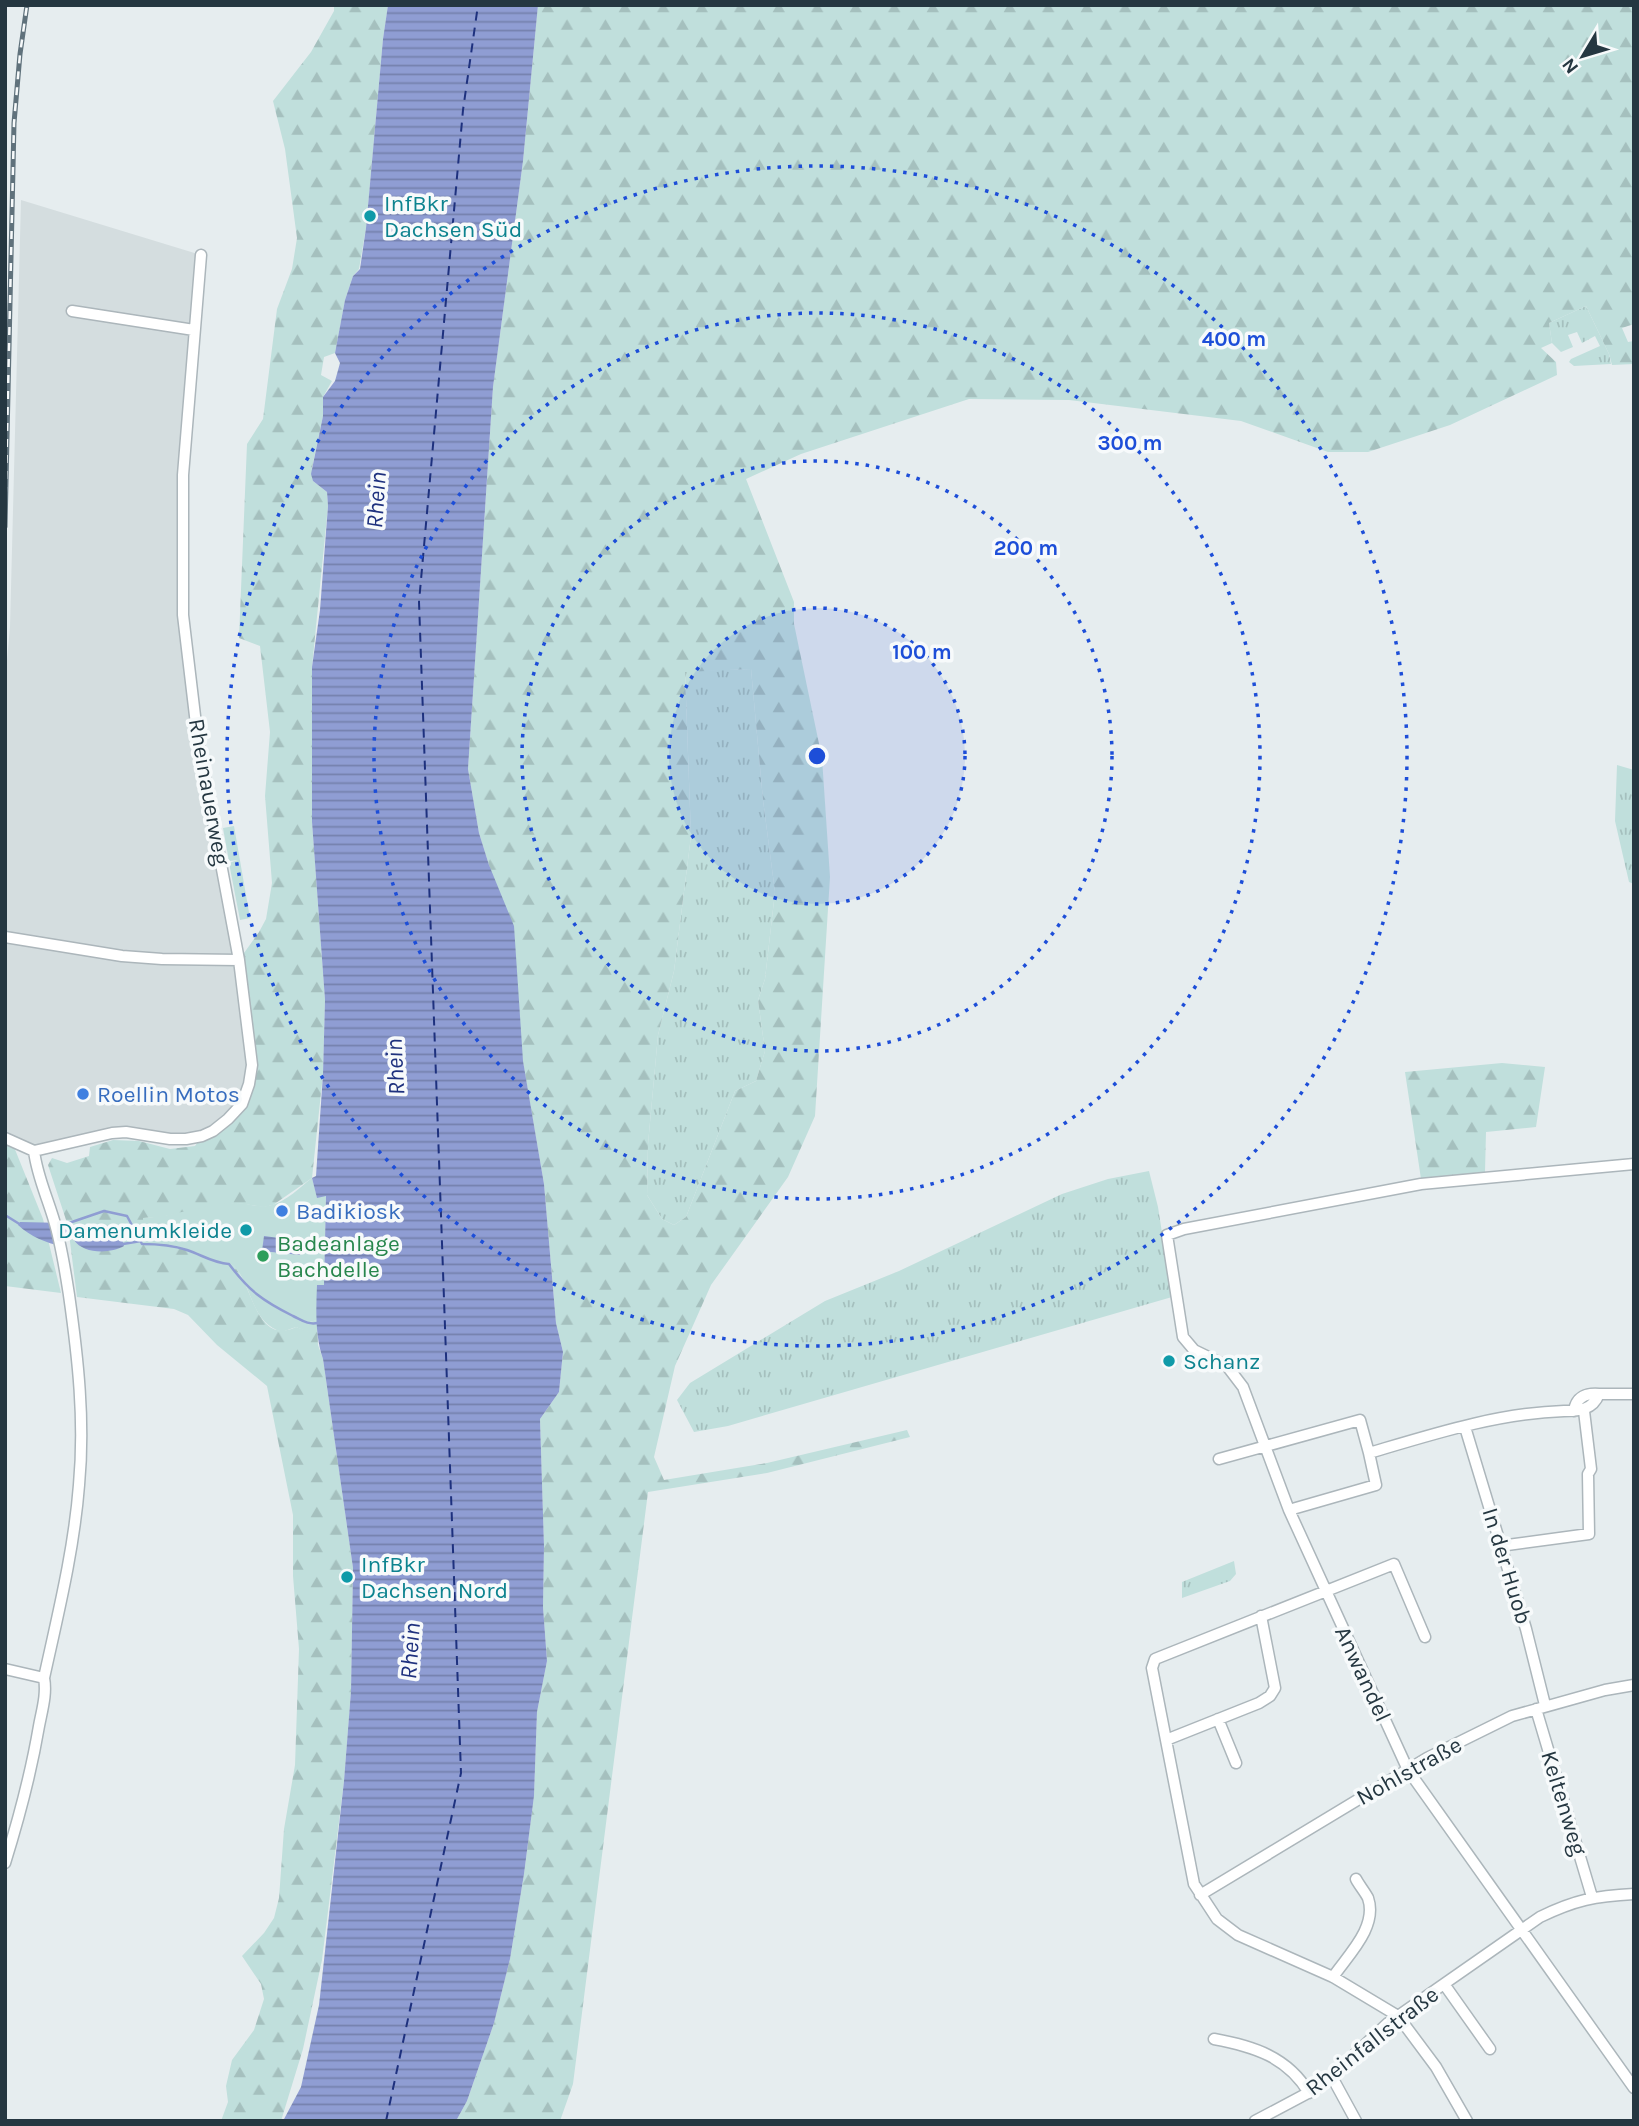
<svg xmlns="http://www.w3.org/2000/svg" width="1639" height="2126" font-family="Karla,sans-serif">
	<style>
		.built { fill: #d4dddf }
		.grass { fill: url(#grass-tufts) }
		.forest { fill: url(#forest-firs); fill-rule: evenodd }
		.pitch { fill: #c0dfdc }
		.water { fill: url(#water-rules) }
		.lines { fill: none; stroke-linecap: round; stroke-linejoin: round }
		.stream { stroke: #8f9dd3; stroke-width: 2.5 }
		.ferry { stroke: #1e317e; stroke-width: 2; stroke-dasharray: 9 7; stroke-linecap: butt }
		.minor-casing { stroke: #acb6bb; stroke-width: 13 }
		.minor { stroke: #fff; stroke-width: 10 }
		.rail-casing { stroke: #60727c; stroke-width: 5 }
		.rail { stroke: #f7fafb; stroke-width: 2.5; stroke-dasharray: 8; stroke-linecap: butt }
		.ring { fill: none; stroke: #1d4ed8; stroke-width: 3.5; stroke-dasharray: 3.5 7 }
		.culture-dot { fill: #0f9aa8; stroke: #f7fafb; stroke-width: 2.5 }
		.shop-dot { fill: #3f7fe0; stroke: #f7fafb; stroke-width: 2.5 }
		.leisure-dot { fill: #2e9e5b; stroke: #f7fafb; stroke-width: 2.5 }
		.labels { text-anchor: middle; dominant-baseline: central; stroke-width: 7; stroke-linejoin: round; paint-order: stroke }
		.culture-label { font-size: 23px; fill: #0d838f; stroke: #f7fafb; text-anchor: start }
		.street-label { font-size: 23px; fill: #253741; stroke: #f7fafb }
		.shop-label { font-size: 23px; fill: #366cbe; stroke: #f7fafb; text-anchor: start }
		.leisure-label { font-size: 23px; fill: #27864d; stroke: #f7fafb; text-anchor: start }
		.water-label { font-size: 24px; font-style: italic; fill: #1e317e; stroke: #f7fafb }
		.centre { fill: #1d4ed8; stroke: #f7fafb; stroke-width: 3.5 }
		.ring-label { font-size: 21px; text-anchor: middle; font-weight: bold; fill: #1d4ed8; stroke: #f7fafb; stroke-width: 7; stroke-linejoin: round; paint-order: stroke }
	</style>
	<defs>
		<pattern id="grass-tufts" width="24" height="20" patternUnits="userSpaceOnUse" patternTransform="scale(1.75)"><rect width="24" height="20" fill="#c0dfdc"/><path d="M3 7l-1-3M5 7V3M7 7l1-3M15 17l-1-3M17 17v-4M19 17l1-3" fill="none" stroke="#a5c0be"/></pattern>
		<pattern id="forest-firs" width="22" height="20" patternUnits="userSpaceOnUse" patternTransform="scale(1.75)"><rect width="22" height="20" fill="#c0dfdc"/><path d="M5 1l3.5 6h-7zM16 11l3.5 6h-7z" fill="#a5c0be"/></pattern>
		<pattern id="water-rules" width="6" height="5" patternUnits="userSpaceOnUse" patternTransform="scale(1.75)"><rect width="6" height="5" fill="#8f9dd3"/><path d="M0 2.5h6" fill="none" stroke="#7581ad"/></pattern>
	</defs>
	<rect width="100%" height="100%" fill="#e6edef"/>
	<path class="built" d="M21 200 201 255 183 475V615L252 1065 242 1104 202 1136 127 1132 34 1151 5 1138V682L10 627Z"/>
	<path class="grass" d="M1586 306 1609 354 1611 364 1574 366 1569 362 1571 359 1600 346 1595 336 1582 343 1577 332 1568 335 1573 347 1561 352 1552 343 1549 323Z
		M751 669 763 800 775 892 765 979 758 1000 765 1051 756 1081 735 1091 686 1217 674 1225 662 1219 647 1195 648 1144 658 1035 674 971 691 836 685 671Z
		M1617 765 1634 770V884L1629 882 1615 821Z
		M1149 1171 1158 1207 1172 1297 728 1426 694 1432 677 1400 690 1383 825 1301 899 1271 1062 1194 1108 1179Z
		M1234 1561 1236 1574 1230 1581 1182 1598V1582Z"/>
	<path class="forest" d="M334 5H388L383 39 366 228 359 269 353 276 345 300 335 353 324 357 321 375 332 381 323 397V416L312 468 313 481 327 492 328 506 312 667V822L325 1000 323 1074 312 1178 273 1205 264 1207 236 1203 160 1217 143 1218 157 1233 168 1232 174 1235 169 1245C187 1247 198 1257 215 1261 220 1263 225 1261 231 1264 253 1279 254 1347 296 1327L310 1332V1322L317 1320 318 1345 323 1359 353 1568 351 1691 344 1781 322 1960 303 2049 281 2121H221L228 2102 226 2086 232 2060 254 2030 264 1999 261 1984 242 1956 264 1933 274 1918 279 1898 284 1829 295 1765 299 1649 293 1576V1515L267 1386 217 1345 188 1315 174 1309 77 1297 68 1226 48 1165 52 1158 67 1163 89 1156 90 1147 113 1140 139 1141 170 1149 195 1146 202 1136 228 1119 249 1084 239 960 259 932 266 919 272 883 265 796 270 732 260 646 239 638 247 444 263 419 277 309 292 269 297 238 285 149 273 101 311 52 334 11Z
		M538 5H1634V324L1622 328 1628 342 1634 341V364L1612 365 1609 354 1586 306 1549 323 1552 343 1541 348 1556 362 1557 375 1450 425 1368 452H1328L1241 421 1069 400 969 399 801 454 746 479 794 602V624L822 758 830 877 815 1116 788 1177 711 1285 675 1366 654 1457 664 1480 767 1463 907 1430 910 1437 767 1473 648 1492 573 2084 560 2121H456L467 2101 494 2023 510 1959 524 1874 534 1796 537 1712 547 1661 543 1607 544 1546 540 1419 559 1392 563 1352 556 1323 544 1184 489 865 479 833 468 769 493 387 523 161ZM751 669 763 800 775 892 765 979 758 1000 765 1051 756 1081 735 1091 686 1217 674 1225 662 1219 647 1195 648 1144 658 1035 674 971 691 836 685 672Z
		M1502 1063 1545 1067 1536 1127 1486 1132 1485 1172 1421 1179 1405 1072Z
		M5 1138 12 1142 43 1219 61 1293 5 1286Z"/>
	<path class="pitch" d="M234 826 250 918 240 920 229 863 238 860 229 861 223 828Z
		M312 1178 317 1197 326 1195 324 1285H317V1320L310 1322V1333L296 1327 282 1332C248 1322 253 1280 231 1264 226 1261 220 1263 215 1261 198 1257 188 1247 169 1245L173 1234 168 1232 148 1231 143 1226V1218C174 1217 203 1204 234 1203 247 1202 259 1209 272 1205 287 1201 300 1187 312 1178Z"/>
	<path class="water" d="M388 5H538L523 161 493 387 468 769 479 833 489 865 514 926 523 1061 544 1184 556 1323 563 1352 559 1392 540 1419 544 1546 543 1607 547 1661 537 1712 534 1796 524 1874 510 1959 494 2023 467 2101 456 2121H283L301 2087 319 2005 344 1781 351 1691 353 1568 323 1359C315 1336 316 1309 317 1285H324L326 1196 317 1198 312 1178 316 1176 323 1074 325 1000 312 822V667L320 610 328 506 327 492 313 481 311 474 323 416V397L335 381 340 363 335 353 345 300 353 276 360 269 366 228 383 39Z
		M20 1222 65 1223 71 1226 63 1247C45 1242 31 1237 18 1225Z
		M112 1225 121 1236 124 1246C110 1254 83 1254 74 1240L79 1231Z
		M264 1236 302 1241 300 1255 262 1251Z"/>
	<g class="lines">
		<path class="stream" d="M5 1215 21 1225
			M66 1224 104 1211 127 1216 142 1244C158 1244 172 1245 187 1250 202 1255 213 1263 229 1264 249 1291 263 1301 293 1316 302 1320 307 1325 318 1323
			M123 1244 141 1241"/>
		<path class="ferry" d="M386 2121 461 1773 419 602 463 110 478 5"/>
		<defs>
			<path id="minor" d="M72 311 194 330
				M5 937 122 956 162 959 239 960
				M5 1138 34 1151
				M34 1151 112 1133 126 1132 170 1139H186L202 1136 213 1131 228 1119 242 1104 249 1084 252 1065 239 960 198 741 183 615V475L201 255
				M1634 1164 1421 1184 1184 1229 1167 1235 1183 1337 1194 1350 1227 1366 1243 1387 1289 1510 1408 1770 1634 2088
				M1574 1411C1576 1397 1586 1393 1599 1394
				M1465 1427 1526 1629 1545 1705
				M1219 1459 1360 1420 1369 1453
				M1289 1510 1376 1485 1369 1453C1433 1434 1498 1413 1564 1411 1579 1411 1593 1410 1599 1394H1634
				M1500 1546 1589 1534 1588 1474 1591 1469 1584 1411
				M1425 1637 1394 1564 1155 1659 1152 1668 1194 1884 1217 1919 1238 1935 1333 1977 1398 2016 1436 2067 1467 2121
				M5 1669 44 1678
				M1536 1709 1592 1897
				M1218 1719 1236 1763
				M1166 1740 1259 1703 1270 1696 1275 1688 1261 1616
				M5 1863C19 1818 31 1773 39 1726 42 1710 47 1694 44 1678 58 1614 74 1550 79 1485 85 1421 78 1358 69 1295 65 1269 61 1242 53 1217 46 1194 37 1175 34 1151
				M1200 1895 1427 1758 1512 1716 1605 1690 1634 1685
				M1333 1977C1348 1955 1378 1927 1368 1898 1365 1892 1359 1885 1356 1879
				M1444 1984 1490 2049
				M1214 2039C1253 2046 1288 2057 1309 2093
				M1332 2077 1356 2121
				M1255 2121 1321 2086 1388 2023 1540 1917C1575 1900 1595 1896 1634 1894"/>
		</defs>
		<use href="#minor" class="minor-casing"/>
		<use href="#minor" class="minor"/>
		<defs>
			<path id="rail" d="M5 527 14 123 20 54 27 5"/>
		</defs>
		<use href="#rail" class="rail-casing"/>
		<use href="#rail" class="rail"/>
	</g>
	<circle cx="817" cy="756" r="148" fill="#1d4ed8" fill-opacity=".12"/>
	<g class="ring">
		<circle cx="817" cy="756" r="148"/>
		<circle cx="817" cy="756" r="295"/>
		<circle cx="817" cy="756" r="443"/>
		<circle cx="817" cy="756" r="590"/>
	</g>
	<g class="culture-dot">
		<circle cx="370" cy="216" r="7"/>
		<circle cx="246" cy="1230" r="7"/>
		<circle cx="1169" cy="1361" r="7"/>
		<circle cx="347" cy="1577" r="7"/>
	</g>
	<g class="shop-dot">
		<circle cx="83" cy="1094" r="7"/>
		<circle cx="282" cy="1211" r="7"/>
	</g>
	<circle class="leisure-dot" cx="263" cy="1256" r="7"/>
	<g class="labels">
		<g class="culture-label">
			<text x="384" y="203">InfBkr<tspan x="384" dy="26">Dachsen Süd</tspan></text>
			<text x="232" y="1230" text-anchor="end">Damenumkleide</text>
			<text x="1183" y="1361">Schanz</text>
			<text x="361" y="1564">InfBkr<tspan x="361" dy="26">Dachsen Nord</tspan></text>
		</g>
		<g class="street-label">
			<text transform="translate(209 792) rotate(80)">Rheinauerweg</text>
			<text transform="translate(1507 1566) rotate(73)">In der Huob</text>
			<text transform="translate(1363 1674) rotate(65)">Anwandel</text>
			<text transform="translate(1409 1771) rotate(-29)">Nohlstraße</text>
			<text transform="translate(1564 1803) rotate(73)">Keltenweg</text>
			<text transform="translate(1372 2041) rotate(-38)">Rheinfallstraße</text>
		</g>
		<g class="shop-label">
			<text x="97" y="1094">Roellin Motos</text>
			<text x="296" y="1211">Badikiosk</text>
		</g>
		<g class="leisure-label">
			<text x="277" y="1243">Badeanlage<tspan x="277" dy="26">Bachdelle</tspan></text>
		</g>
		<g class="water-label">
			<text transform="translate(376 500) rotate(-86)">Rhein</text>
			<text transform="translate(395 1067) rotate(-93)">Rhein</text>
			<text transform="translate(410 1651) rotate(-86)">Rhein</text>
		</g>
	</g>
	<circle cx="817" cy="756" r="10" class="centre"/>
	<g class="ring-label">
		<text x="1234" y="346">400 m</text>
		<text x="1130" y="450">300 m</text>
		<text x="1026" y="555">200 m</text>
		<text x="922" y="659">100 m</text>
	</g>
	<rect width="1639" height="2126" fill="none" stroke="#253741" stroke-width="14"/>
	<g transform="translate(1583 56) rotate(232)" stroke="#f7fafb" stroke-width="5" paint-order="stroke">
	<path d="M0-5L12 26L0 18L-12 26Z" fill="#253741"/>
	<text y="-10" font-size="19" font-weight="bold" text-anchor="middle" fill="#253741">N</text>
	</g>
</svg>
